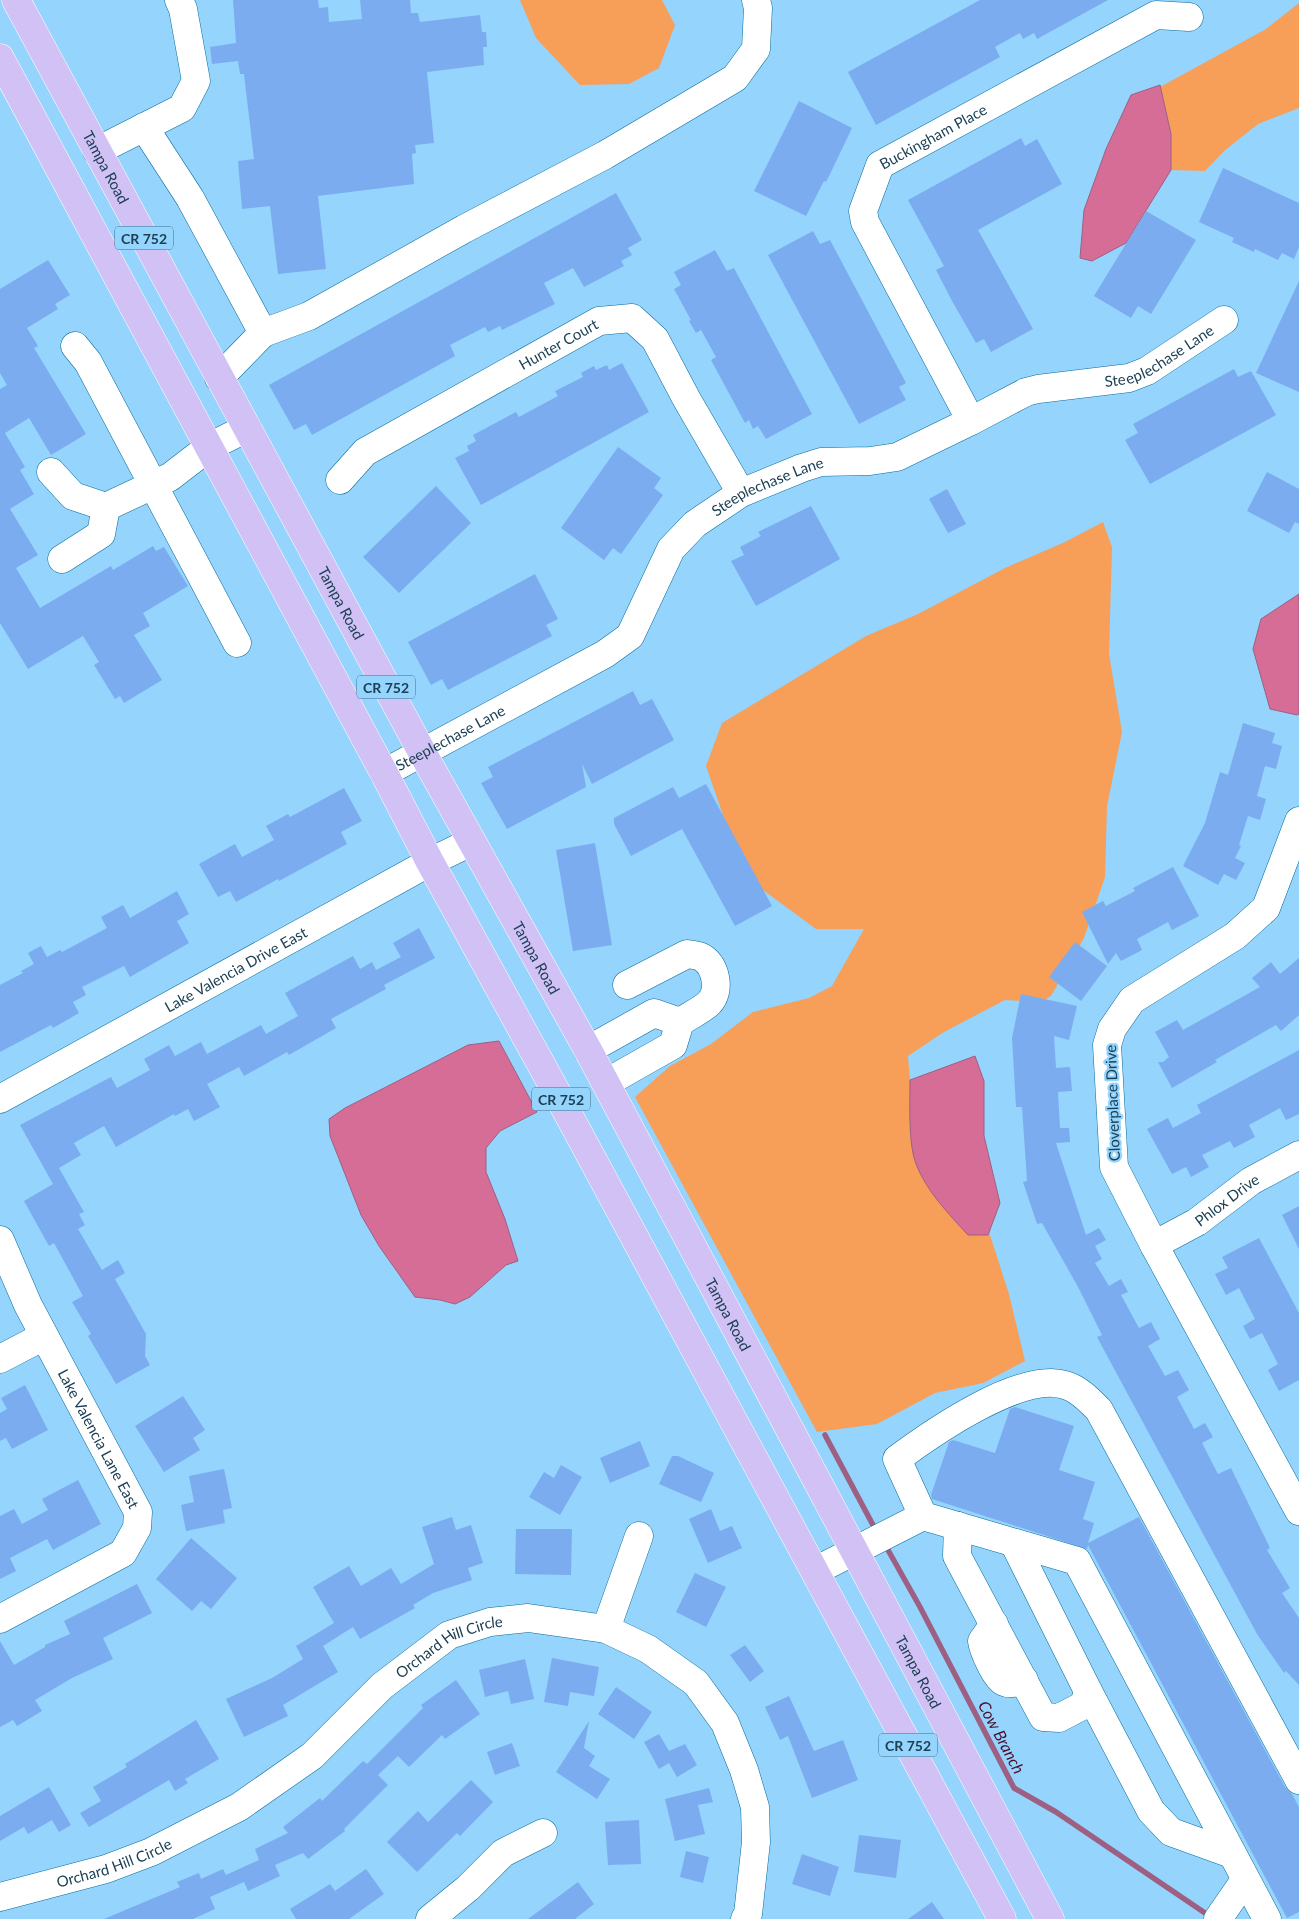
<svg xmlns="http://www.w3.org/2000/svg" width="1299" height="1919" font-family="Lato,sans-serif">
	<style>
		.green { fill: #f79e59 }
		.water { fill: #d66d96; stroke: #9e6082 }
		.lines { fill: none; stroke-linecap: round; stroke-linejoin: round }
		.stream { stroke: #9e6082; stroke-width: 5.5 }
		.building { fill: #7cacf0 }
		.minor-casing { stroke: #066d9b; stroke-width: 29 }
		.major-casing { stroke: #fff; stroke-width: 29 }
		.minor { stroke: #fff; stroke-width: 28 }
		.major { stroke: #d1c1f5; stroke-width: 28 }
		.labels { text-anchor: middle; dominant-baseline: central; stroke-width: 4.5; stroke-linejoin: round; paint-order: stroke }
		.shield { fill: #94d4fd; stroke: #406c87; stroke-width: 1 }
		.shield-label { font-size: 14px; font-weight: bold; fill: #1c4054 }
		.street-label { font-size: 15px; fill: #1c4054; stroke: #94d4fd }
		.water-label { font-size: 16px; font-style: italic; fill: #4f0d2c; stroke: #94d4fd }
	</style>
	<rect width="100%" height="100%" fill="#94d4fd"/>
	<path class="green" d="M520 0H662L675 25 659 68 629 84 580 85 536 38Z
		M1299 3V108L1258 124 1224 151 1205 171 1171 170V134L1160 87 1266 29Z
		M1103 522 1112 547 1109 654 1122 732 1107 806 1105 877 1084 938 1051 996 1040 1002 1005 1000 944 1032 908 1056 910 1080V1125L915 1163 987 1235 989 1232 1009 1294 1025 1361 983 1383 935 1393 877 1424 817 1432 635 1097 670 1066 711 1044 753 1012 809 998 832 986 864 929H816L752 882 725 821 706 766 722 723 866 636 918 614 1005 568 1065 542Z"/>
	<path class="water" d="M1160 85 1171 134V170L1126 243 1092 261 1080 258 1084 210 1106 149 1131 95Z
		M1299 594V714L1297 715 1270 709 1253 649 1261 619Z
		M499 1041 537 1112 500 1131 486 1148V1172L505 1219 518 1261 506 1265 470 1297 455 1304 440 1300 415 1297 379 1246 361 1215 330 1136 329 1119 345 1108 468 1045Z
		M975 1056 984 1081V1136L1000 1203 988 1235H968C948 1213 927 1192 916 1164 908 1144 910 1102 910 1080Z"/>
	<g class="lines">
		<path class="stream" d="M825 1435 873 1525
			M888 1550 920 1607 1014 1788 1056 1812 1205 1913"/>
	</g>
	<path class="building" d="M233 0H318L319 8 328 7 329 22 362 19 360 0H410L411 13H418L420 22 480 15 482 32H486L487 47H483L484 65 427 72 434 143 415 145 416 153 412 154 414 184 318 196 326 269 278 274 270 206 242 209 238 161 254 159 244 74H240L238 61 212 64 210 47 236 43Z
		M980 0H1108L1037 39 1034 33 1023 39 1020 33 995 47 1000 57 876 125 848 72Z
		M799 101 852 128 831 172 826 182 824 181 806 216 754 191Z
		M1021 138 1025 146 1037 139 1062 184 978 230 1033 329 991 352 984 339 976 343 951 299 936 270 944 266 908 200Z
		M1223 168 1299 203V247L1294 259 1282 253 1278 260 1255 249 1254 252 1232 242 1234 238 1199 222Z
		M616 193 642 240 628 248 632 255 621 261 624 266 584 287 573 268 544 283 555 304 502 330 500 326 488 332 485 327 450 345 455 356 312 435 306 424 294 430 269 385Z
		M1146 211 1196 240 1151 314 1138 306 1131 318 1094 296Z
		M813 231 820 244 830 240 906 383 899 387 906 400 859 424 768 255Z
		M715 250 727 271 734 268 812 414 766 439 758 426 753 429 749 420 745 423 711 360 716 357 701 330 696 333 689 321 691 320 674 289 681 285 674 272Z
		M48 260 70 295 55 304 58 309 27 328 38 346 34 348 86 434 51 455 29 418 5 433 25 467 20 470 34 494 10 509 38 555 16 568 40 608 111 566 113 570 153 546 156 551 164 547 188 586 143 613 150 626 134 635 162 680 124 703 120 696 115 699 94 665 99 662 83 636 28 669 0 623V389L7 385 0 373V289Z
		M1299 281V392L1256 373Z
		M622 363 649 412 481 505 455 458 469 451 467 446 476 441 473 435 516 412 519 417 558 396 555 391 583 377 581 373 594 366 596 370 607 365 609 370Z
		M1234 369 1238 377 1251 371 1276 415 1150 484 1125 440 1138 433 1133 424Z
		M618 447 661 478 654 488 663 495 621 554 613 548 604 560 561 528Z
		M1267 472 1299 489V524L1295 522 1289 533 1247 511Z
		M436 486 471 523 399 593 363 557Z
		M947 489 966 524 948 533 929 499Z
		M811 506 840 559 756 606 731 561 744 555 740 547 761 536 758 532Z
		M535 574 558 619 546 625 552 636 448 690 442 679 431 685 408 642Z
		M633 691 640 705 652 699 674 740 592 784 582 764 586 787 507 829 481 783 493 777 488 767Z
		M1243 723 1275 733 1272 743 1282 746 1276 769 1265 766 1257 796 1266 799 1260 820 1248 816 1239 845 1241 846 1235 858 1245 863 1236 880 1224 874 1218 885 1183 866 1205 823 1220 772 1228 775Z
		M706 784 772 906 735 926 682 829 631 856 614 824V818L673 787 679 798Z
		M344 788 362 821 341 832 347 844 279 881 278 879 236 902 230 891 218 897 199 864 235 844 242 857 274 840 266 826 288 814 290 817Z
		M595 843 612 945 573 951 556 850Z
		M1173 867 1199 916 1172 930 1168 922 1137 939 1142 950 1121 961 1116 953 1108 964 1082 912 1103 901 1106 906 1135 891 1133 888Z
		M177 891 189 914 177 921 189 943 130 977 124 966 82 987 86 995 73 1002 79 1013 53 1028 51 1025 0 1052V985L23 973 21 971 34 964 28 953 41 946 47 957 60 950 62 952 107 928 101 917 123 905 130 918Z
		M419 928 435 958 384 985 386 989 331 1019 336 1028 289 1055 287 1052 244 1076 239 1067 207 1084 220 1107 194 1121 188 1109 175 1116 174 1114 116 1147 104 1126 74 1143 81 1155 59 1168 84 1212 79 1214 85 1225 78 1229 102 1270 118 1260 125 1273 115 1279 146 1334 145 1356 150 1365 116 1384 88 1336 91 1334 72 1302 83 1296 54 1243 49 1246 24 1201 53 1184 20 1125 111 1077 117 1088 150 1070 144 1059 169 1045 175 1056 201 1042 207 1054 261 1025 266 1034 298 1016 285 993 353 956 360 969 372 962 376 970 401 957 393 943Z
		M1075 942 1107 966 1081 1001 1049 977Z
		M1299 958V1015L1281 1031 1276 1025 1215 1060 1217 1062 1172 1088 1158 1062H1163L1169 1057 1155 1032 1177 1020 1183 1030 1260 987 1252 978 1271 962 1280 974Z
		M1021 994 1077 1006 1069 1040 1054 1036 1056 1068 1070 1067 1072 1091 1058 1092 1060 1128H1069L1070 1142 1056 1143 1086 1235 1099 1228 1106 1240 1095 1246 1102 1259 1095 1263 1109 1286 1121 1279 1128 1292 1121 1295 1139 1328 1151 1322 1160 1339 1148 1346 1165 1376 1178 1370 1189 1390 1177 1397 1194 1429 1205 1423 1213 1437 1202 1443 1218 1474 1231 1468 1270 1548 1267 1550 1290 1588 1282 1593 1299 1618V1685L1286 1671 1284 1673 1257 1634 1097 1337 1102 1335 1078 1287 1042 1223 1037 1224 1023 1182 1027 1181 1022 1107H1016L1012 1038Z
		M1299 1050V1114L1286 1120 1280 1108 1249 1125 1255 1137 1234 1148 1230 1141 1202 1155 1209 1167 1191 1177 1186 1167 1172 1174 1147 1129 1168 1118 1173 1128 1201 1113 1197 1105Z
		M1299 1206V1249L1282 1215Z
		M1259 1238 1299 1313V1380L1279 1391 1268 1370 1278 1364 1262 1333 1250 1339 1243 1326 1255 1319 1239 1288 1226 1295 1215 1274 1228 1268 1222 1257Z
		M25 1385 48 1430 12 1449 6 1438 0 1441V1413L7 1409 1 1398Z
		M183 1396 205 1430 193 1438 200 1450 164 1472 135 1426Z
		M1015 1407 1074 1426 1059 1470 1095 1482 1083 1519 1094 1523 1088 1543 1139 1517 1285 1787 1292 1794 1299 1807V1912L1287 1918 1088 1545 1087 1549 932 1499 931 1495 949 1442 953 1440 995 1453 1010 1409Z
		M640 1441 650 1466 610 1483 600 1458Z
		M672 1456H678L714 1473 701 1502 659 1484Z
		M561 1465 582 1477 560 1515 529 1497 544 1472 554 1478Z
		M224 1469 232 1508 223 1510 225 1523 186 1531 181 1505 194 1502 189 1476Z
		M78 1480 101 1524 53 1550 47 1539 10 1558 16 1571 0 1579V1516L14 1509 22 1524 48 1510 42 1499Z
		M711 1509 720 1531 732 1526 742 1548 708 1563 689 1519Z
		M452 1517 456 1530 471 1525 483 1563 468 1568 472 1580 433 1593 413 1605 415 1608 360 1639 353 1627 323 1646 338 1672 283 1705 288 1716 244 1737 226 1699 272 1678 303 1659 296 1646 334 1623 313 1587 349 1566 361 1586 391 1568 401 1584 434 1564 422 1527Z
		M516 1529H572L571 1575 515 1574Z
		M191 1538 237 1578 211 1609 201 1601 192 1611 156 1579Z
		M695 1573 726 1587 706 1627 676 1612Z
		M137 1584 152 1613 103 1638 113 1659 72 1678 35 1700 42 1711 17 1726 13 1720 0 1727V1641L14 1665 45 1647V1645L70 1634 64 1621Z
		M745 1645 764 1671 750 1682 730 1655Z
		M552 1658 599 1667 594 1696 570 1692 568 1706 544 1702Z
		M525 1659 534 1699 511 1704 508 1691 485 1697 479 1670Z
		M456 1680 480 1714 445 1739 442 1735 409 1767 398 1756 378 1775 388 1785 344 1829 345 1831 308 1859 303 1853 275 1865 280 1876 248 1891 244 1882 210 1897 215 1909 193 1919H104L180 1887 177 1882 199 1873 201 1879 223 1869 226 1875 259 1860 255 1849 288 1833 283 1827 320 1798 322 1801 363 1761 367 1764 423 1708 421 1705Z
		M616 1687 652 1712 634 1739 598 1714Z
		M789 1696 814 1751 843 1740 858 1780 812 1798 788 1736 780 1740 765 1707Z
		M196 1720 219 1759 185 1779 188 1783 175 1791 169 1780 89 1827 80 1813 101 1801 93 1787 127 1767 125 1764Z
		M589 1721 584 1748 595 1756 589 1766 610 1779 597 1799 556 1772Z
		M659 1734 669 1751 685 1744 697 1765 677 1777 669 1763 659 1769 644 1742Z
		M512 1743 520 1766 495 1775 487 1752Z
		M471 1780 493 1802 460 1836 457 1833 417 1872 387 1842 418 1811 428 1822Z
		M49 1787 71 1825 59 1832 52 1820 28 1834 24 1827 0 1841V1816Z
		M709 1788 713 1802 698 1805 705 1834 675 1841 665 1799Z
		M639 1820 641 1864 608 1865 605 1822Z
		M859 1835 901 1840 896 1878 854 1872Z
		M686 1851 709 1857 703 1883 680 1877Z
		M802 1854 839 1867 830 1896 792 1884Z
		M366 1869 384 1894 349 1919H296L290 1909 330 1884 335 1891Z
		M578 1882 594 1904 575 1919H528Z
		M932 1902 944 1919H908Z"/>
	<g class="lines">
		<defs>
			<g id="minor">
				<path d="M144 127 190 198 263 333 219 378"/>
				<path d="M97 151 182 108 196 81 183 9 179 0"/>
				<path d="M263 333 309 316 464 229 605 155 735 78 756 49 758 8 756 0"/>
				<path d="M75 346 88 362 237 643"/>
				<path id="s1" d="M971 421 865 222 863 211 880 165 1156 15 1189 17"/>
				<path d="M51 472 73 496 106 507"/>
				<path id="s2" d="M340 480 365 452 599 321 632 318 655 339 686 398 741 493"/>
				<path d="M62 559 101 534 106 507 170 477 209 447 247 428"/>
				<path id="s3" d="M384 773 605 654 630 636 671 549 695 524 741 493 802 468 821 462 870 461 897 457 971 421 1026 392 1038 389 1129 378 1147 371 1224 320"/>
				<path d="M1299 821 1266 908 1235 936 1132 1000 1112 1029 1107 1045 1114 1167 1154 1245 1299 1511"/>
				<path d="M588 1050 654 1013 680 1022"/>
				<path d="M606 1083 673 1045 680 1022C689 1016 702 1010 709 1003 721 991 716 967 703 958 699 955 692 955 687 954L627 985"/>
				<path id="s4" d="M0 1099 430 862 471 842"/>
				<path id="s5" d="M0 1240 28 1305 138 1512 137 1528 123 1553 0 1619"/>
				<path id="s6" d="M1154 1245 1197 1222 1251 1181 1299 1155"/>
				<path d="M0 1359 44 1336"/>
				<path d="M923 1516 897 1459C932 1433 1021 1371 1065 1385 1079 1389 1090 1401 1099 1410L1299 1780"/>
				<path d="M958 1526 957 1556 1043 1717 1059 1718 1084 1705 1088 1691 1014 1543"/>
				<path d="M815 1571 923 1516 1077 1561 1267 1919"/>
				<path d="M994 1624 982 1641C983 1650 996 1679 1004 1682 1010 1685 1018 1682 1024 1680"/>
				<path d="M606 1629 639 1536"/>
				<path d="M1088 1691 1151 1811 1171 1832 1232 1854"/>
				<path id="s7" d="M0 1897 106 1869 151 1852 239 1807 312 1756 382 1686 449 1635 490 1622 528 1618 606 1629 648 1649 696 1683 725 1723 744 1770 755 1807 756 1842 748 1914 745 1919"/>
				<path d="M430 1919 468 1888 503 1853 543 1833"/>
				<path d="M1218 1919 1245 1880"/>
			</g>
			<g id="major">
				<path id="s8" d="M16 0 422 752 588 1050 1050 1919"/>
				<path d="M0 58 384 773 430 862 553 1086 1002 1919"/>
			</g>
		</defs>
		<use href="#minor" class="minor-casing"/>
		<use href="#major" class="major-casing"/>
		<use href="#minor" class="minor"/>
		<use href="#major" class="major"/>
	</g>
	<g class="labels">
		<g class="shield">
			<rect x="115" y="226.5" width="58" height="23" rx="4"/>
			<rect x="357" y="675.5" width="58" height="23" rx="4"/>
			<rect x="532" y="1087.5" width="58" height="23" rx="4"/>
			<rect x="879" y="1733.5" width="58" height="23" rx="4"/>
		</g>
		<g class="shield-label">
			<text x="144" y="238">CR 752</text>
			<text x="386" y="687">CR 752</text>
			<text x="561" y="1099">CR 752</text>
			<text x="908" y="1745">CR 752</text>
		</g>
		<g class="street-label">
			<text stroke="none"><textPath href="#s1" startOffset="346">Buckingham Place</textPath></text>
			<text stroke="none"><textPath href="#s8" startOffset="190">Tampa Road</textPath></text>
			<text stroke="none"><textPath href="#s2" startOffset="259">Hunter Court</textPath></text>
			<text stroke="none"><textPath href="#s3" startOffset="915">Steeplechase Lane</textPath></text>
			<text stroke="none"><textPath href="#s3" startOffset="495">Steeplechase Lane</textPath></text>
			<text stroke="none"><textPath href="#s8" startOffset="685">Tampa Road</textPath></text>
			<text stroke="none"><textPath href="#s3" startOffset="75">Steeplechase Lane</textPath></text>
			<text stroke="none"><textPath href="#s8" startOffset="1090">Tampa Road</textPath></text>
			<text stroke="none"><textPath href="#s4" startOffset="269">Lake Valencia Drive East</textPath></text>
			<text transform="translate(1112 1103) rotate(-92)">Cloverplace Drive</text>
			<text stroke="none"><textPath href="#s6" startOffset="86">Phlox Drive</textPath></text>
			<text stroke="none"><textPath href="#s8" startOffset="1495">Tampa Road</textPath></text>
			<text stroke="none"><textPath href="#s5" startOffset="222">Lake Valencia Lane East</textPath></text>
			<text stroke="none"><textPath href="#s7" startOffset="524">Orchard Hill Circle</textPath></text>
			<text stroke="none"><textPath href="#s8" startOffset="1900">Tampa Road</textPath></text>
			<text stroke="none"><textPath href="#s7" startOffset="119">Orchard Hill Circle</textPath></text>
		</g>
		<g class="water-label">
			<text transform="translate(1002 1737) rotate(62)">Cow Branch</text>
		</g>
	</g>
</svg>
